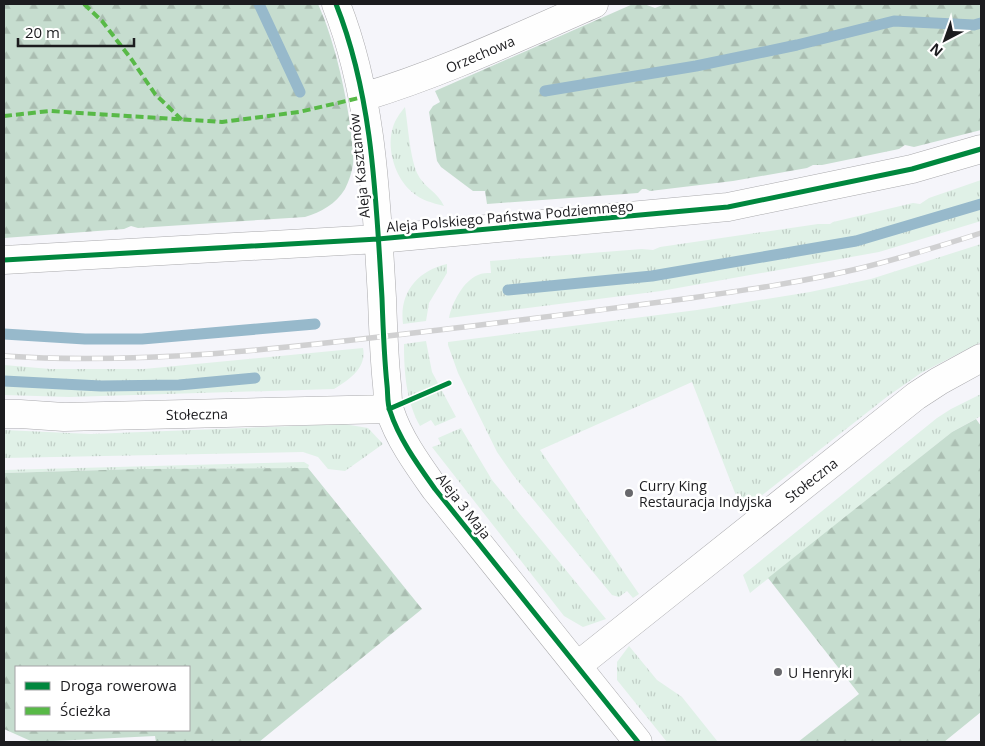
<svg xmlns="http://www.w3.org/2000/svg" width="985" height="746" font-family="'Open Sans',sans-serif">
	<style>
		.grass { fill: url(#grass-tufts) }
		.forest { fill: url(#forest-firs); fill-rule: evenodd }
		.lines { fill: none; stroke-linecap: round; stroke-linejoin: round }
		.stream { stroke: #97b9cb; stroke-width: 11 }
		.minor-casing { stroke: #aaaaad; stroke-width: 29 }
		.minor { stroke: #fefefe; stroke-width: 28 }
		.rail-casing { stroke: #d0d0d1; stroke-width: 5.5 }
		.rail { stroke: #fff; stroke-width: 4; stroke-dasharray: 11; stroke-linecap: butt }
		.quiet { stroke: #58b947; stroke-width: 4; stroke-dasharray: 8 4; stroke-linecap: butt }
		.cycleway-casing { stroke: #fff; stroke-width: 8 }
		.cycleway { stroke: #00873e; stroke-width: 5 }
		.poi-dot { fill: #68686c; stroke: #fff; stroke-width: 2 }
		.labels { text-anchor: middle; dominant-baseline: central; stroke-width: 5; stroke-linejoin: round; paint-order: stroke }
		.street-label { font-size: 14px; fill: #1c1c1f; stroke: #fff }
		.poi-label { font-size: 14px; fill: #1c1c1f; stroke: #fff; text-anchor: start }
	</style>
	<defs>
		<pattern id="grass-tufts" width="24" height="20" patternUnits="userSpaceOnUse" patternTransform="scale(1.25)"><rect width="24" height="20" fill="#e0f1e7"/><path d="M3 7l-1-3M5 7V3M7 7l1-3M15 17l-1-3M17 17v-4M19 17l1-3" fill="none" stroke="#c0cec6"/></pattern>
		<pattern id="forest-firs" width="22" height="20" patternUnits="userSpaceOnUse" patternTransform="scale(1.25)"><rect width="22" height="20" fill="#c6ddcf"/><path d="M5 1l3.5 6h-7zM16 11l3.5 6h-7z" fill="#aabdb1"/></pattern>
	</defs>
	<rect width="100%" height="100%" fill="#f5f5fa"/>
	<path class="grass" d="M405 107C408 126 410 157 417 173 423 187 438 192 444 206 432 203 421 200 412 192 395 178 386 148 393 127 395 120 400 113 405 107Z
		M981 180V221L879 252 661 291 449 318C452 303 463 281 478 275 482 273 487 273 491 273L490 261 642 249 653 250 660 247 818 224H830L833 222 913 203 920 204 929 198Z
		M981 244V342L921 373 888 396 742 511 692 382 540 450 639 594 633 598 627 591 619 597 612 595 513 475 497 452 458 373 448 345V342L697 310 810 292 871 279Z
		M447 264V273L429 303 426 321 403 324C399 293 417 271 447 264Z
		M426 341 432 372 456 417 435 426 431 420 420 426C406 401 404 372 404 344Z
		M363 348C367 368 349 380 334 389L69 397 4 395V365L50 369H144Z
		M981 394V416L952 432 750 593 743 575 937 418 951 409Z
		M344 424 368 428 383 444 345 471 328 469 318 457 303 452 4 458V430L91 434Z
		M461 428 492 480 606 619 583 627 564 616 432 447 441 444 438 438Z
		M304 462 309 465 308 468 138 469 4 473V470Z
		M629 646 657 680 682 697 718 742H667L617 680V662Z"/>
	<path class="forest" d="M4 4H318C335 41 348 100 352 141 352 148 354 156 353 164 352 172 349 181 345 189 336 204 321 212 305 217L138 228 131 226 124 229 4 238Z
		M633 4H644L655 8 665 4H981V130L914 147 905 145 899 149 822 165H813L807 168 733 181 650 191 646 189H642L638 193 487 204 485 191H473L441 167 437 161 429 112 433 106 440 102 435 91Z
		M976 419 981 426V712L944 742H798L859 694 768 578 952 432Z
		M308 468 422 609 259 742H156L155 736 33 742 4 729V473L138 469ZM16 667H189V730H16Z"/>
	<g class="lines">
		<path class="stream" d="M259 4 300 92
			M545 91 696 66 797 45 894 21 974 25 981 23
			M508 290 652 276 856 241 981 204
			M4 334 85 339H142L315 324
			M4 381 101 386 179 385 255 378"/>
		<defs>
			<path id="minor" d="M336 4C373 97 376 199 382 298 383 327 384 356 387 385 388 393 387 403 390 411 399 439 418 465 435 489L638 742
				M363 97C443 73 518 37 594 4
				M4 260 378 239 728 207 912 169 981 149
				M4 414H20L64 417 389 409
				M577 666 916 396 939 381 981 358"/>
		</defs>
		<use href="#minor" class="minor-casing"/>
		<use href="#minor" class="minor"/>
		<defs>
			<path id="rail" d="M4 356C157 366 312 345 464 327 540 318 615 308 691 298 747 290 802 282 857 269 899 259 940 246 981 233"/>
		</defs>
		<use href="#rail" class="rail-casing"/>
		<use href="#rail" class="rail"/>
		<path class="quiet" d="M84 4 102 21 132 60 155 94 182 120
			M4 116 50 111 222 122 299 112 363 97"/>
		<defs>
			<path id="cycleway" d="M336 4C373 97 376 199 382 298 383 327 384 356 387 385 388 393 387 403 390 411 399 439 418 465 435 489L638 742
				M4 260 378 239 728 207 912 169 981 149
				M389 409 449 383"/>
		</defs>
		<use href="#cycleway" class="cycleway-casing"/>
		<use href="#cycleway" class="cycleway"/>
	</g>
	<g class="poi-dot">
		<circle cx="629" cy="493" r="5"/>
		<circle cx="778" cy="672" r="5"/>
	</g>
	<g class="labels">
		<g class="street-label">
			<text transform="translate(480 54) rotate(-23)">Orzechowa</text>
			<text transform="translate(359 166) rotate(-96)">Aleja Kasztanów</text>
			<text transform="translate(510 216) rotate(-5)">Aleja Polskiego Państwa Podziemnego</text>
			<text transform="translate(197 414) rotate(-1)">Stołeczna</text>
			<text transform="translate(811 480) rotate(-38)">Stołeczna</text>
			<text transform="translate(464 506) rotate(52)">Aleja 3 Maja</text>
		</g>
		<g class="poi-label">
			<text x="639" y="485">Curry King<tspan x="639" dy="16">Restauracja Indyjska</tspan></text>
			<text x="788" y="672">U Henryki</text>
		</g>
	</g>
	<rect width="985" height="746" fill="none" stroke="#1c1c1f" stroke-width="10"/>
	<rect x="15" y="666" width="175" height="65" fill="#ffffff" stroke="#a4a4a5"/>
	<rect x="25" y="682" width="25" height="8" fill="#00873e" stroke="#a4a4a5"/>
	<text x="60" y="691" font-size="15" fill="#1c1c1f">Droga rowerowa</text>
	<rect x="25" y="707" width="25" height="8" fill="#58b947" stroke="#a4a4a5"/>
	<text x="60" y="716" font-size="15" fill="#1c1c1f">Ścieżka</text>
	<g transform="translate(945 40) rotate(221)" stroke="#ffffff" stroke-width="4" paint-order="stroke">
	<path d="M0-4L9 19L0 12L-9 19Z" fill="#1c1c1f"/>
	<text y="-8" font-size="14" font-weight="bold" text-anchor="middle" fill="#1c1c1f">N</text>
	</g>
	<path d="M18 38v8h116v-8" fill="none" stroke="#1c1c1f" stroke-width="2.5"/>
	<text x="25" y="38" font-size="15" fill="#1c1c1f" stroke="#ffffff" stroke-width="4" paint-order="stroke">20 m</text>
</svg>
